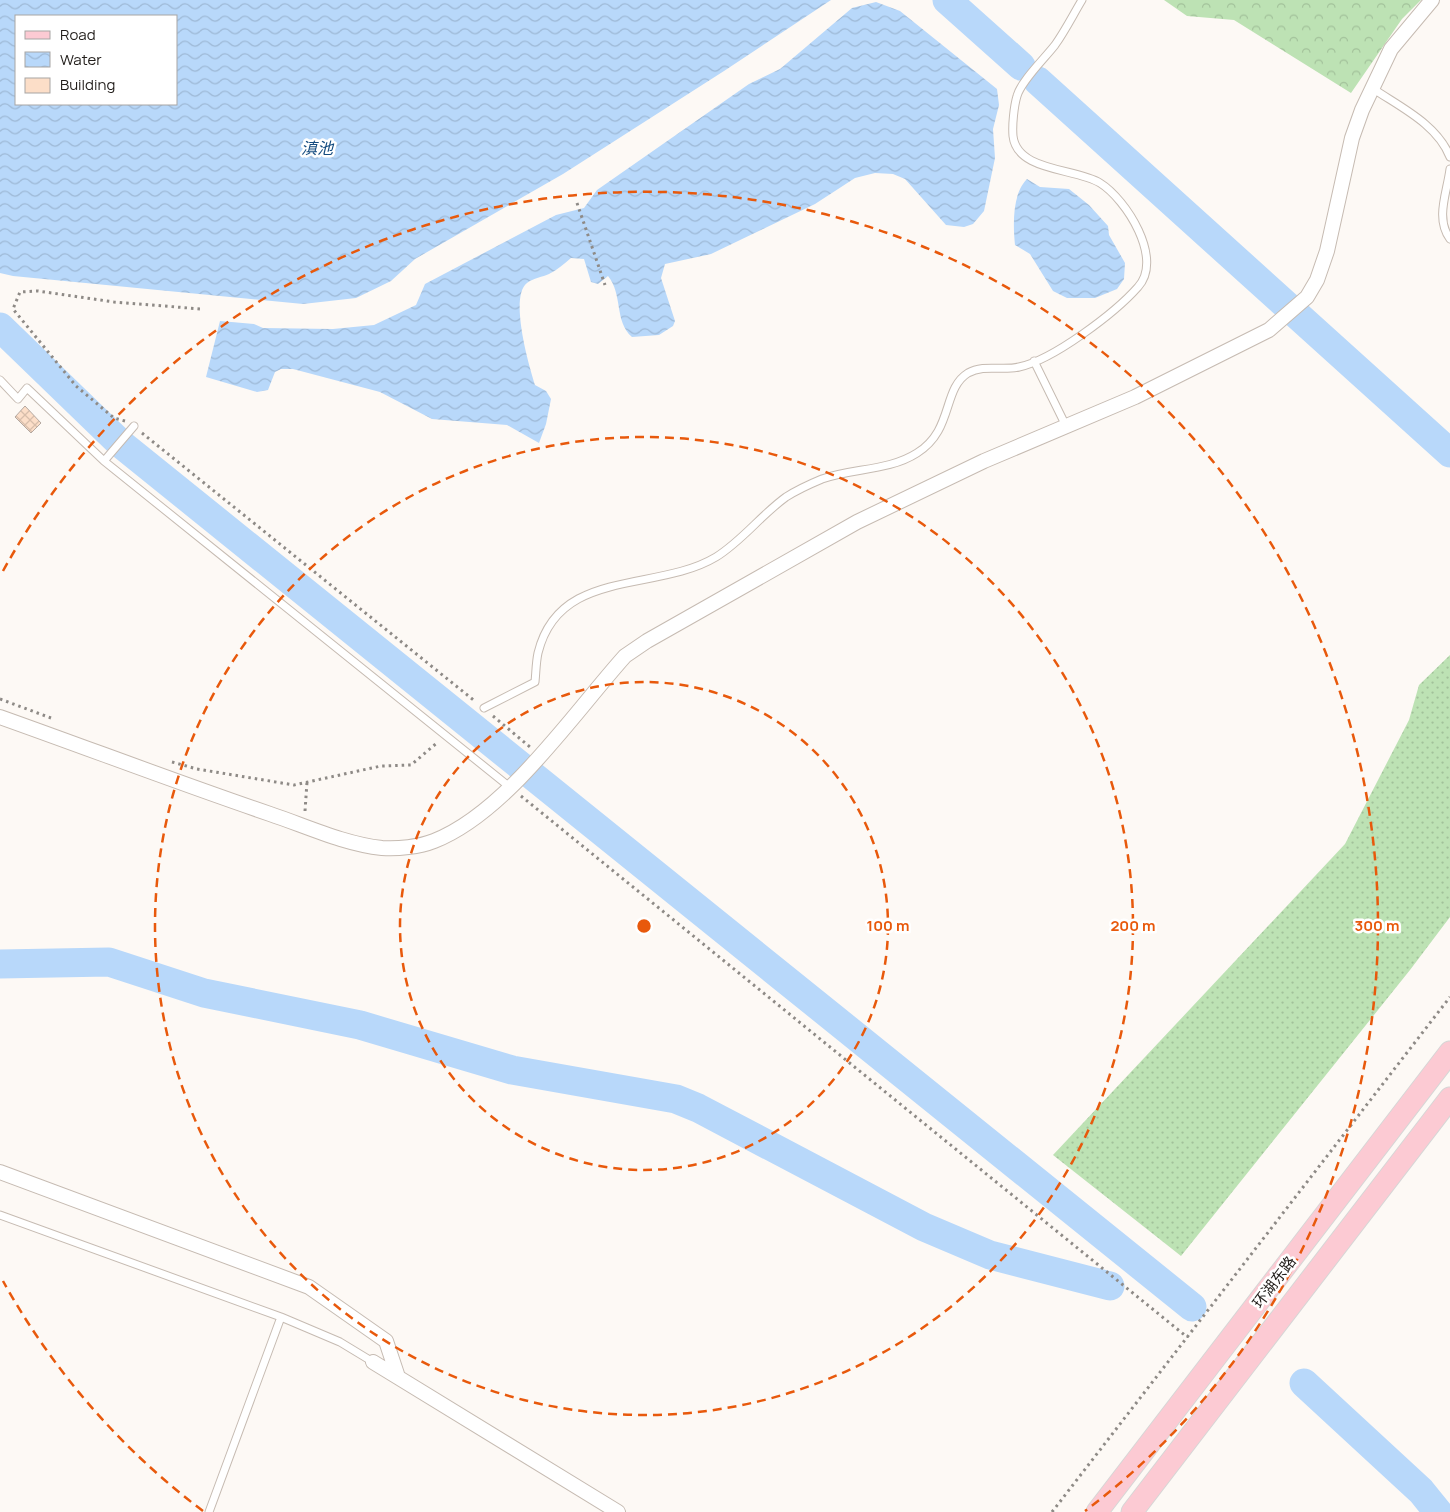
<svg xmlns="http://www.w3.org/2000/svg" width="1450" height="1512" font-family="Manrope,'Noto Sans SC',sans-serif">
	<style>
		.grass { fill: url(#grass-dots) }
		.forest { fill: url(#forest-crowns) }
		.water { fill: url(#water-waves); fill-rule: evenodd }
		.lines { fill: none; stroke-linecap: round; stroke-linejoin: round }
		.river { stroke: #b8d8fa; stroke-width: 29 }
		.building { fill: url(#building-cross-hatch); stroke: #b5a9a1 }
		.lane-casing { stroke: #c6bbb2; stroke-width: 9 }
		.street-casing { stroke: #c6bbb2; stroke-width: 16 }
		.primary-casing { stroke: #d7d6d6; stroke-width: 23 }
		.path { stroke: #8e8a86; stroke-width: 3; stroke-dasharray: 2.5 4; stroke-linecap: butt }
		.lane { stroke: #fff; stroke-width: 7 }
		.street { stroke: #fff; stroke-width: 14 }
		.primary { stroke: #fccad3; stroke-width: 21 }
		.ring { fill: none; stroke: #e8590c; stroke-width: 2.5; stroke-dasharray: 9 6 }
		.labels { text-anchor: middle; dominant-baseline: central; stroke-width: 5; stroke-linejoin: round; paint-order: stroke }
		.street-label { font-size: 15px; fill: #221e1b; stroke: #fff }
		.water-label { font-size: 16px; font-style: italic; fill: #144b7f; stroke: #fff }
		.centre { fill: #e8590c; stroke: #fff; stroke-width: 2.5 }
		.ring-label { font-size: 15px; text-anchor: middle; font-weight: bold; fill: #e8590c; stroke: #fff; stroke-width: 5; stroke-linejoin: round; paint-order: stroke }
	</style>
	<defs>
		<pattern id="grass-dots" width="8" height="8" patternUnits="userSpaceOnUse" patternTransform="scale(1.25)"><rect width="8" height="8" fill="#bde2b4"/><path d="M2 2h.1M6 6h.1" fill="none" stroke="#a2c19a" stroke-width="1.8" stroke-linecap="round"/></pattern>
		<pattern id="forest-crowns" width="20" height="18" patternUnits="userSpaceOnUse" patternTransform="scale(1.25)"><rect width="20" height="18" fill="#bde2b4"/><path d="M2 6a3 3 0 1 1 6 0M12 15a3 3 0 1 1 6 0" fill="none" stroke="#a2c19a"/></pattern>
		<pattern id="water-waves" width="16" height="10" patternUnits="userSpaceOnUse" patternTransform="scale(1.25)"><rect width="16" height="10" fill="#b8d8fa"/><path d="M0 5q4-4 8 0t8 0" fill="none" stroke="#9eb9d6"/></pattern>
		<pattern id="building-cross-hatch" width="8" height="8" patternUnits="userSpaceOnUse" patternTransform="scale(1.25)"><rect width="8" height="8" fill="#fcdec8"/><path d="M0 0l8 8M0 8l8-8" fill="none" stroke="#d8beab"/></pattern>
	</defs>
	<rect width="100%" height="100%" fill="#fdf9f5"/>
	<path class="grass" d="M1450 655V917L1410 970 1181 1256 1053 1155 1345 844 1409 720 1419 685Z"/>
	<path class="forest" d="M1164 0H1421L1402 19 1351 93 1234 20 1187 16Z"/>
	<path class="water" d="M0 0H831L724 71 563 174 415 259 391 281 356 298 303 304 13 276 0 273ZM16 16H176V104H16Z
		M876 2 900 11 997 89 999 105 993 129 995 158 984 211 973 224 964 227 946 225 905 179 893 174 875 173 855 178 815 204 711 254 665 264 661 278 675 321 673 326 659 335 632 337C614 321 623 294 608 276L598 284 591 282 584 259 571 258C564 264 557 270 549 274 543 277 533 278 527 283 509 297 529 366 535 385L546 391 551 399 546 424 539 443 507 425 432 419 380 392 293 369H281L275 372 268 390 257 392 206 377 220 321 254 324 263 328 333 329 374 325 416 305 425 284 556 215 584 208 597 190 749 84 780 69 852 8Z
		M1027 179 1040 187 1069 189 1089 205 1108 226 1109 235 1125 263 1124 279 1117 289 1095 298H1067L1053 291 1030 254 1015 245C1013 225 1012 194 1027 179Z"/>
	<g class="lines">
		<path class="river" d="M947 0 1021 66
			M1038 81 1450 453
			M0 327 121 444 1192 1307
			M0 964 109 962 204 993 360 1025 512 1070 676 1099 698 1108 924 1227 990 1255 1110 1286
			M1304 1383 1421 1491 1438 1512"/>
	</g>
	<path class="building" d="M25 406 41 423 31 433 15 417Z"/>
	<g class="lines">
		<defs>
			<path id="lane" d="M1372 88C1400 107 1437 124 1450 157
				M1450 169C1447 193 1435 218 1450 239
				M1034 361 1066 426
				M0 380 18 399 27 388 104 461 511 788
				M104 461 134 426
				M484 708 535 682C536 672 536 662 538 653 559 567 656 593 716 557 742 541 761 515 786 497 797 490 810 484 822 479 853 468 889 471 917 453 954 430 942 389 968 373 984 364 1002 371 1019 367 1053 360 1115 313 1138 287 1164 259 1126 199 1100 183 1076 168 1017 172 1013 136 1012 125 1014 106 1017 96 1021 81 1045 58 1055 45 1065 31 1073 15 1082 0
				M0 1215 281 1317 340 1342 373 1362
				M209 1512 281 1317"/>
			<path id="street" d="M0 717C90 749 179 783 270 814 306 826 344 844 382 848 398 849 419 847 434 841 506 813 573 714 625 656L647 641 857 522 984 461 1135 397 1269 330 1307 297 1317 280 1327 251 1352 138 1362 110 1391 49 1432 0
				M0 1172 309 1287 386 1341 398 1377
				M373 1362 618 1512"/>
			<path id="primary" d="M1097 1512 1450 1052
				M1132 1512 1450 1098"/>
		</defs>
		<use href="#lane" class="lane-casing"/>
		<use href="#street" class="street-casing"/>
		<use href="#primary" class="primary-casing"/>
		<path class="path" d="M577 203 605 285
			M125 421 114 418 76 386 13 309 20 292 38 291 114 302 201 309
			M142 433 476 702
			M0 699 51 718
			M493 716 530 747
			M172 762 197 769 294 785 381 766 411 765 438 742
			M521 796 1187 1337
			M305 811 307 782
			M1052 1512 1450 997"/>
		<use href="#lane" class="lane"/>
		<use href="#street" class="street"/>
		<use href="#primary" class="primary"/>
	</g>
	<g class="ring">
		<circle cx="644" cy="926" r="244"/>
		<circle cx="644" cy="926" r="489"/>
		<path d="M203 1511A733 733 0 0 1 3 1281M3 571A733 733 0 1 1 1085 1511"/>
	</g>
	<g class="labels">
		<g class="street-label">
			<text transform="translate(1274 1282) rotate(-53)">环湖东路</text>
		</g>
		<g class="water-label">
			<text x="317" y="148">滇池</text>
		</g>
	</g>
	<circle cx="644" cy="926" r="8" class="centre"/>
	<g class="ring-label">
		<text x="888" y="931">100 m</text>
		<text x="1133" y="931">200 m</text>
		<text x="1377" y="931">300 m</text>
	</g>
	<rect x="15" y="15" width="162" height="90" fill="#ffffff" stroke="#a7a5a4"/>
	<rect x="25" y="31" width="25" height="8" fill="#fccad3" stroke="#a7a5a4"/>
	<text x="60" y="40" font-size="15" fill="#221e1b">Road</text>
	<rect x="25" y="52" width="25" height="15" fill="url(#water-waves)" stroke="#a7a5a4"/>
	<text x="60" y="65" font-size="15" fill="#221e1b">Water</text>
	<rect x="25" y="78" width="25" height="15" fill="#fcdec8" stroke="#a7a5a4"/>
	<text x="60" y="90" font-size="15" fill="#221e1b">Building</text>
</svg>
